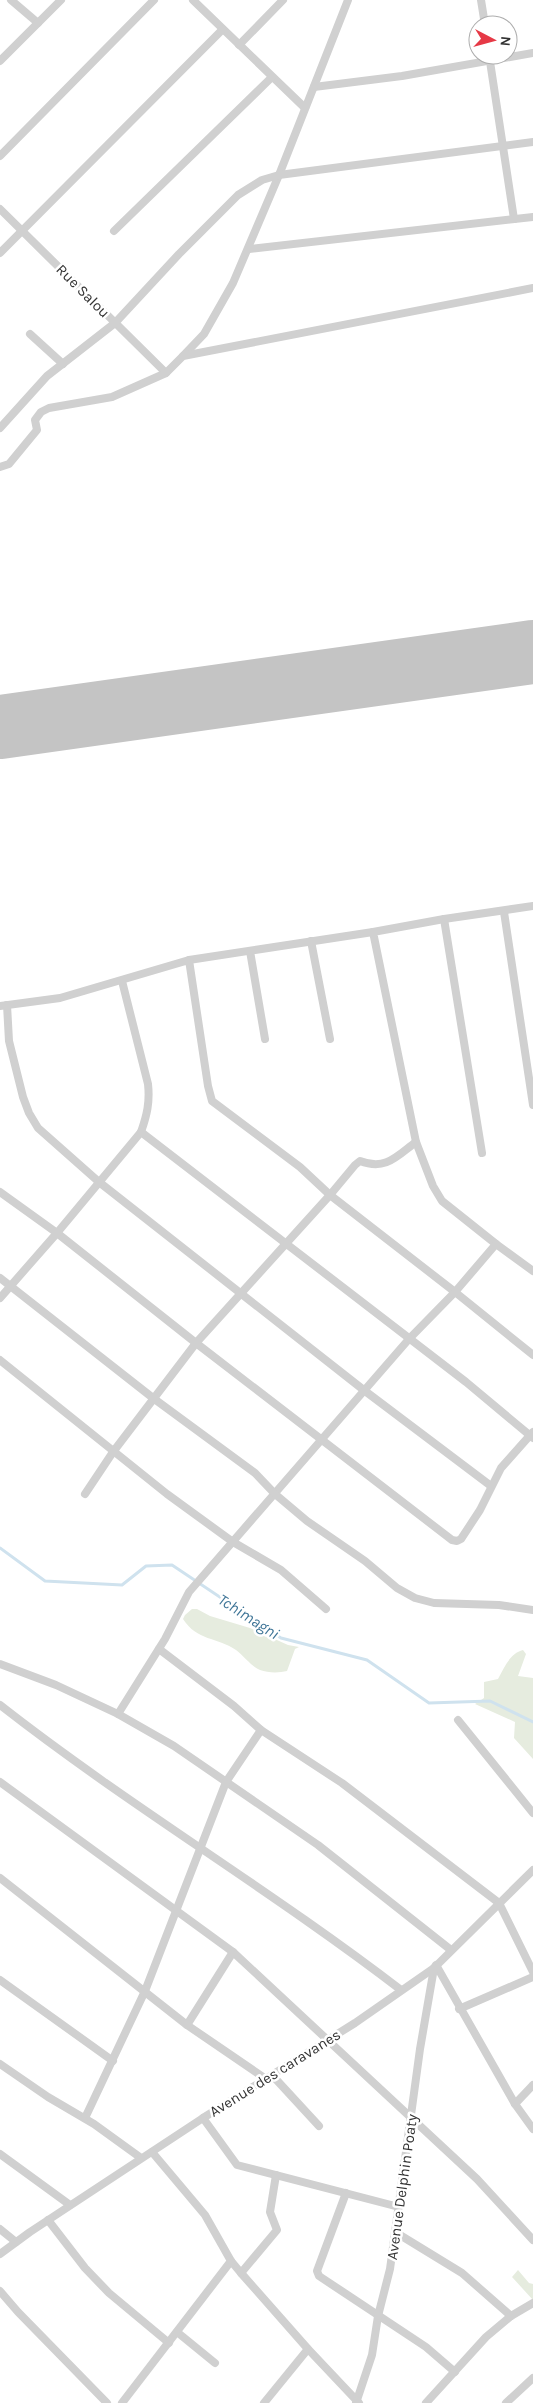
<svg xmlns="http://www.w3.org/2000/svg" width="533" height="2403" font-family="Karla,sans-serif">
	<rect width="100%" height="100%" fill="#fff"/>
	<!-- green -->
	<g fill="#e6ecdf">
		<path d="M192,1609H197L210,1616L250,1628L288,1645L299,1647L295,1649L287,1671C279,1673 268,1673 260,1670C252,1667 244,1656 236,1650C217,1637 197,1641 183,1619L185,1615Z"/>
		<path d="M523,1650L526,1654L518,1676L533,1678V1759L514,1738L515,1722L475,1704L484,1698V1682L498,1679C504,1668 510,1653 523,1650Z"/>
		<path d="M518,2270L529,2283L533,2284V2300L512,2277Z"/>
	</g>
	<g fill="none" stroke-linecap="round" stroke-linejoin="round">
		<!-- stream -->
		<path stroke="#cfe2ee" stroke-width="3" d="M0,1548L45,1581L122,1585L146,1566L172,1565L281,1638L367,1660L429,1703L490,1701L533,1722"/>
		<!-- runway -->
		<path stroke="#c4c4c4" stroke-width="64" d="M0,727L533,652"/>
		<!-- street -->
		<g stroke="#d0d0d0" stroke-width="8">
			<path d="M11,0L38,23"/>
			<path d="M193,0L305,108"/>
			<path d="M481,0L485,25"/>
			<path d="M239,45L283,0"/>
			<path d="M489,55L514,219"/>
			<path d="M0,61L61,0"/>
			<path d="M314,87L402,76L533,53"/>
			<path d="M0,156L154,0"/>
			<path d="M0,209L166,373"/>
			<path d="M114,231L272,77"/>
			<path d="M249,249L533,217"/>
			<path d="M0,253L222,30"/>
			<path d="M30,334L63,364"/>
			<path d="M183,356L204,334L233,283L279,175L348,0"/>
			<path d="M0,428L47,376L115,323L179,254L238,195L262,180L279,175L533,142"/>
			<path d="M0,467L9,464L37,430L35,420L41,412L49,408L112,397L166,373L183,356L533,288"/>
			<path d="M504,912L533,1105"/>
			<path d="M444,919L482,1153"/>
			<path d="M311,941L330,1039"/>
			<path d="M250,951L265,1039"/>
			<path d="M189,960L373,932"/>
			<path d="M7,1005L9,1041L23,1097L29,1113L38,1128L99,1182L365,1391L491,1486"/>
			<path d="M0,1006L60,998L189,960L208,1086L212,1101L300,1167L330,1195L455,1292L409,1339L189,1592L165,1639L118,1714"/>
			<path d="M141,1132L466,1382L533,1438"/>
			<path d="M0,1192L57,1233L196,1343L452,1540L457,1541L461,1539L480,1510L501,1468L533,1432"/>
			<path d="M496,1244L442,1201L433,1186L416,1142L373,932L444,919L533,906"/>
			<path d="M533,1271L496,1244L455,1292L533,1355"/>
			<path d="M0,1278L153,1398L255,1473L275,1494L307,1521L365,1561L397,1588L415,1598L434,1603L499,1605L533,1610"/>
			<path d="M0,1298L57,1233L141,1132C147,1115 150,1102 148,1084L122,981"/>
			<path d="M0,1360L167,1494L233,1542L281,1570L326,1609"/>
			<path d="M85,1494L113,1452L196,1343L330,1195L355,1165L360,1161C386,1171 397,1156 416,1142"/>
			<path d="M159,1649L234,1706L261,1730L342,1783L499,1903L533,1972"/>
			<path d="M0,1664L56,1685L118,1714L174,1746L318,1845L451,1950"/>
			<path d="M0,1705C129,1806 271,1890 401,1990"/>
			<path d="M458,1720L533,1813"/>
			<path d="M0,1782L233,1952L477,2179L533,2240"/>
			<path d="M0,1878L187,2025L266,2079"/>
			<path d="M436,1965L515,2104L533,2129"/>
			<path d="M0,1980L113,2061"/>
			<path d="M459,2009L533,1977"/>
			<path d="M187,2025L233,1952"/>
			<path d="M0,2064L48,2097L94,2124L141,2158"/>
			<path d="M272,2075L319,2126"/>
			<path d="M515,2104L533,2085"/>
			<path d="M85,2118L145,1991L226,1782L261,1730"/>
			<path d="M203,2118L237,2165L399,2207"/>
			<path d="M152,2152L205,2215L231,2261L241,2273L308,2349L359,2403"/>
			<path d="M0,2154L70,2205"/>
			<path d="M346,2193L317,2271L319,2276L426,2347L455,2372"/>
			<path d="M48,2220L85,2268L109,2293L169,2343"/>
			<path d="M0,2229L16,2242"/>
			<path d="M395,2232L462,2273L511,2316"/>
			<path d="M0,2254L30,2232L203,2118L355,2023L434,1968L533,1870"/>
			<path d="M241,2273L277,2230L270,2212L276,2175"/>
			<path d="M0,2291L18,2312L107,2403"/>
			<path d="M177,2332L215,2363"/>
			<path d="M122,2403L231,2261"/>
			<path d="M264,2403L308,2349"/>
			<path d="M356,2403L372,2355L378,2316L390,2269L420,2049L434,1968"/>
			<path d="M426,2403L486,2337L511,2316L533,2303"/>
			<path d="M506,2403L533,2378"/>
		</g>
	</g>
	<g text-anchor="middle" stroke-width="5" stroke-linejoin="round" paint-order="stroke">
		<!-- street labels -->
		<g font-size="15" fill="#333" stroke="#fff">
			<text transform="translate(83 291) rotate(45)" y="5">Rue Salou</text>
			<text transform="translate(275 2073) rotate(-32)" y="5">Avenue des caravanes</text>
			<text transform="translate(402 2187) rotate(-82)" y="5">Avenue Delphin Poaty</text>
		</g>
		<!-- water labels -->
		<g font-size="16" font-style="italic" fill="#3f7597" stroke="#fff">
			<text transform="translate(249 1616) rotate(33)" y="6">Tchimagni</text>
		</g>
	</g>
	<!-- north arrow -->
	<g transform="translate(493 40) rotate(96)"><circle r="24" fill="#ffffff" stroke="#adadad"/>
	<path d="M0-4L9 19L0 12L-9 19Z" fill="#e63946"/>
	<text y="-8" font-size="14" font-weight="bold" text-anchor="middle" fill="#333333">N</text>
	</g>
</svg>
